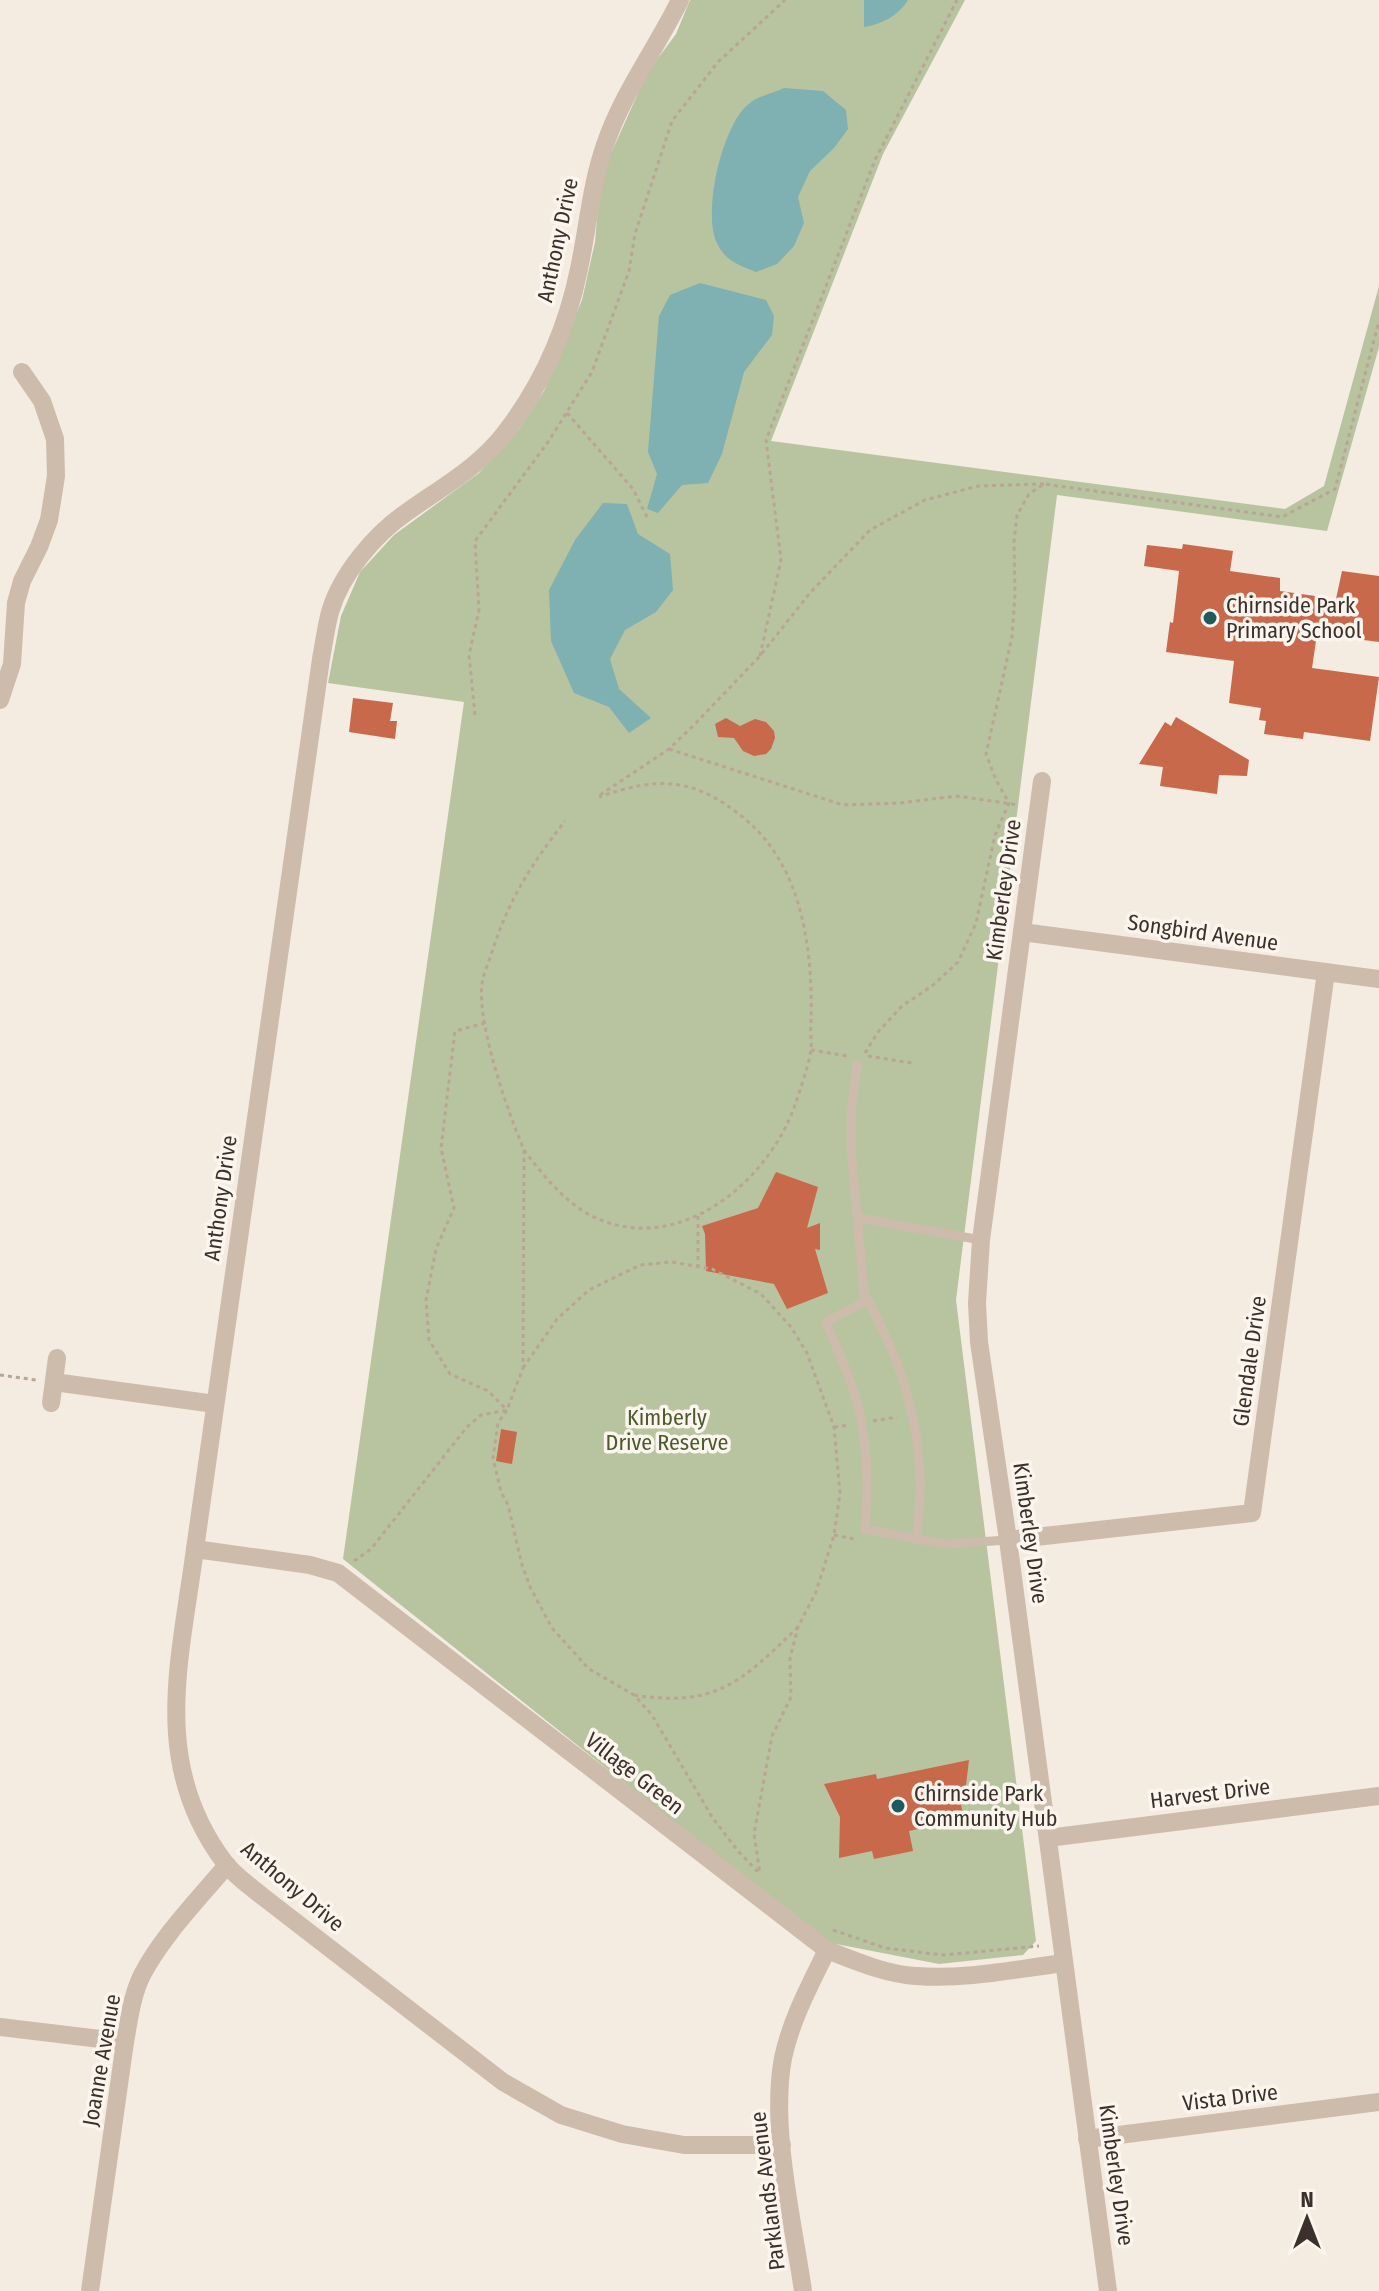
<svg xmlns="http://www.w3.org/2000/svg" width="1379" height="2291" font-family="'Fira Sans Condensed',sans-serif">
	<rect width="100%" height="100%" fill="#f4ebe1"/>
	<!-- green -->
	<path fill="#b8c4a0" d="M690,0H965L883,154L771,441L1285,509L1324,486L1379,286V347L1327,531L1057,495L956,1300L1036,1941L1023,1955L939,1964L831,1943L757,1888L343,1559L464,702L328,683L341,616L360,572L394,535L479,473L519,429L544,391L582,300L595,242L599,197L609,158L647,73L676,34Z"/>
	<!-- water -->
	<g fill="#7fb0b2">
		<path d="M864,0H908C898,16 882,24 864,27Z"/>
		<path d="M784,88L823,91L846,110L848,129L834,148L810,171L798,197L804,223L794,246L777,264L756,272C739,265 725,261 717,243C702,214 722,123 750,103C759,96 773,93 784,88Z"/>
		<path d="M700,283L766,300L774,316L772,335L744,372L722,454L708,483L682,485L658,513L647,509L657,474L648,452L659,316L670,295Z"/>
		<path d="M603,503L627,504L638,534L670,554L673,590L656,612L625,630L610,659L619,689L651,718L629,733L609,707L574,693L551,641L549,590L575,540Z"/>
	</g>
	<!-- building -->
	<g fill="#c8694b">
		<path d="M1183,544L1233,551L1230,571L1280,578V591L1336,599L1342,571L1379,576V642L1317,634L1312,668L1379,677L1370,741L1304,732L1303,739L1264,734L1266,721L1259,720L1261,708L1229,703L1234,661L1166,652L1170,622L1173,623L1179,571L1144,566L1147,545L1182,549Z"/>
		<path d="M353,698L393,703L390,721H397L395,739L349,732Z"/>
		<path d="M1176,717L1249,760L1247,776L1219,775L1217,794L1160,786L1163,767L1139,764L1165,722L1171,726Z"/>
		<path d="M726,718L740,726L755,719L766,722L774,731L775,738L771,749L766,754L754,756L743,751L734,738L718,737L715,724Z"/>
		<path d="M776,1172L818,1187L807,1228L820,1223V1250L815,1249L828,1293L787,1309L774,1284L706,1271L705,1234L702,1226L758,1208Z"/>
		<path d="M501,1429L517,1432L512,1464L496,1461Z"/>
		<path d="M969,1760L965,1794L959,1796L964,1818L909,1831L913,1851L874,1859L872,1851L839,1858L840,1817L824,1784L876,1774L877,1779Z"/>
	</g>
	<g fill="none" stroke-linecap="round" stroke-linejoin="round">
		<!-- path -->
		<g stroke="#b9a596" stroke-width="3" stroke-dasharray="4 4" stroke-linecap="butt">
			<path d="M567,413L633,489L648,519"/>
			<path d="M760,656L781,560L766,440L875,160L957,0"/>
			<path d="M475,715L469,655L479,610L475,541L548,442L592,372L629,271L635,234L672,121L718,62L785,0"/>
			<path d="M669,749L843,805L900,803L957,796L1019,805"/>
			<path d="M600,795L669,749L695,724L760,656L809,594L870,530L925,500L978,486L1044,484"/>
			<path d="M485,1023L455,1031L441,1148L454,1208L436,1249L426,1300L429,1340L450,1374L488,1391L507,1410L498,1423L493,1458L501,1492L508,1505L522,1565L531,1589L552,1628L589,1669L634,1695L652,1715L712,1817L738,1851L758,1872"/>
			<path d="M811,1050L847,1056"/>
			<path d="M865,1053L878,1032L902,1006L932,986L958,962L976,923L995,835L1009,803L996,780L986,754L1012,637L1015,594L1014,542L1017,515L1029,494L1044,484L1282,517L1335,489L1379,321"/>
			<path d="M868,1056L912,1063"/>
			<path d="M524,1150C542,1174 562,1199 588,1214C673,1260 765,1186 794,1108C800,1090 808,1068 811,1050C812,1042 810,1033 811,1025C813,953 804,868 745,819C694,777 659,776 599,797"/>
			<path d="M698,1216V1266"/>
			<path d="M523,1368L557,1319L589,1290L640,1265L672,1262L712,1269L761,1294L791,1327L807,1353L834,1427L840,1493L834,1535L816,1592L798,1627L790,1658L791,1697L772,1736L754,1834L760,1874"/>
			<path d="M0,1375L36,1380"/>
			<path d="M873,1421L897,1417"/>
			<path d="M834,1427L850,1425"/>
			<path d="M834,1535L854,1539"/>
			<path d="M354,1561L371,1549L467,1427L481,1415L507,1410L523,1368L524,1150C508,1112 477,1025 482,984C483,975 488,964 491,955C508,901 530,866 565,821"/>
			<path d="M634,1695C717,1708 742,1681 798,1627"/>
			<path d="M833,1930L885,1948L943,1955L1039,1946"/>
		</g>
		<!-- lane -->
		<g stroke="#cdbbac" stroke-width="9">
			<path d="M857,1065L851,1111V1149L864,1293C896,1351 918,1409 920,1476C921,1497 918,1518 917,1539L865,1529C869,1485 868,1441 856,1398C848,1372 836,1347 826,1322L868,1300"/>
			<path d="M859,1218L981,1240"/>
			<path d="M917,1539L947,1544L1008,1540"/>
		</g>
		<!-- street -->
		<g stroke="#cdbbac" stroke-width="18">
			<path d="M680,0C656,49 623,92 605,145C591,185 588,227 579,269C567,328 542,385 505,433C478,468 442,487 407,512C375,534 341,574 330,612C326,627 324,643 321,659L195,1549C180,1662 150,1764 225,1863C235,1876 250,1886 262,1896L503,2082L561,2115L622,2134L684,2145H782"/>
			<path d="M0,700L12,664L16,603L22,581L39,547L49,520L56,476L55,439L42,401L22,372"/>
			<path d="M1042,781L981,1240L977,1303L979,1342L1008,1540L1108,2291"/>
			<path d="M1022,932L1379,979"/>
			<path d="M54,1382L215,1404"/>
			<path d="M51,1403L57,1358"/>
			<path d="M1008,1540L1252,1513L1326,972"/>
			<path d="M195,1549L310,1565L338,1573L827,1950C855,1961 885,1974 916,1976C965,1980 1016,1969 1064,1963"/>
			<path d="M1048,1838L1379,1796"/>
			<path d="M0,2027L125,2042"/>
			<path d="M1087,2139L1379,2102"/>
			<path d="M90,2291L125,2042C129,2020 132,1995 142,1975C163,1935 198,1900 227,1865"/>
			<path d="M803,2291C793,2221 770,2127 783,2058C791,2020 810,1985 827,1950"/>
		</g>
	</g>
	<!-- markers -->
	<g fill="#1f5a5e" stroke="#fbf5ee" stroke-width="3">
		<circle cx="1210" cy="618" r="8"/>
		<circle cx="898" cy="1806" r="8"/>
	</g>
	<g text-anchor="middle" stroke-width="7" stroke-linejoin="round" paint-order="stroke">
		<!-- street labels -->
		<g font-size="22" fill="#3b302b" stroke="#fbf5ee">
			<text transform="translate(557 240) rotate(-78)" y="8">Anthony Drive</text>
			<text transform="translate(1003 890) rotate(-82)" y="8">Kimberley Drive</text>
			<text transform="translate(1203 932) rotate(8)" y="8">Songbird Avenue</text>
			<text transform="translate(220 1198) rotate(-82)" y="8">Anthony Drive</text>
			<text transform="translate(1249 1361) rotate(-82)" y="8">Glendale Drive</text>
			<text transform="translate(1031 1533) rotate(82)" y="8">Kimberley Drive</text>
			<text transform="translate(635 1773) rotate(38)" y="8">Village Green</text>
			<text transform="translate(1210 1793) rotate(-7)" y="8">Harvest Drive</text>
			<text transform="translate(293 1886) rotate(40)" y="8">Anthony Drive</text>
			<text transform="translate(101 2060) rotate(-80)" y="8">Joanne Avenue</text>
			<text transform="translate(1230 2097) rotate(-7)" y="8">Vista Drive</text>
			<text transform="translate(1117 2175) rotate(82)" y="8">Kimberley Drive</text>
			<text transform="translate(767 2191) rotate(-97)" y="8">Parklands Avenue</text>
		</g>
		<!-- poi labels -->
		<g font-size="22" fill="#3b302b" stroke="#fbf5ee" text-anchor="start">
			<text x="1226" y="613">Chirnside Park<tspan x="1226" dy="25">Primary School</tspan></text>
			<text x="914" y="1801">Chirnside Park<tspan x="914" dy="25">Community Hub</tspan></text>
		</g>
		<!-- park labels -->
		<g font-size="22" fill="#4a5a2e" stroke="#fbf5ee">
			<text x="667" y="1425">Kimberly<tspan x="667" dy="25">Drive Reserve</tspan></text>
		</g>
	</g>
	<!-- north arrow -->
	<g transform="translate(1307 2219)" stroke="#fbf5ee" stroke-width="6" paint-order="stroke">
	<path d="M0-6L14 30L0 20L-14 30Z" fill="#3b302b"/>
	<text y="-12" font-size="22" font-weight="bold" text-anchor="middle" fill="#3b302b">N</text>
	</g>
</svg>
